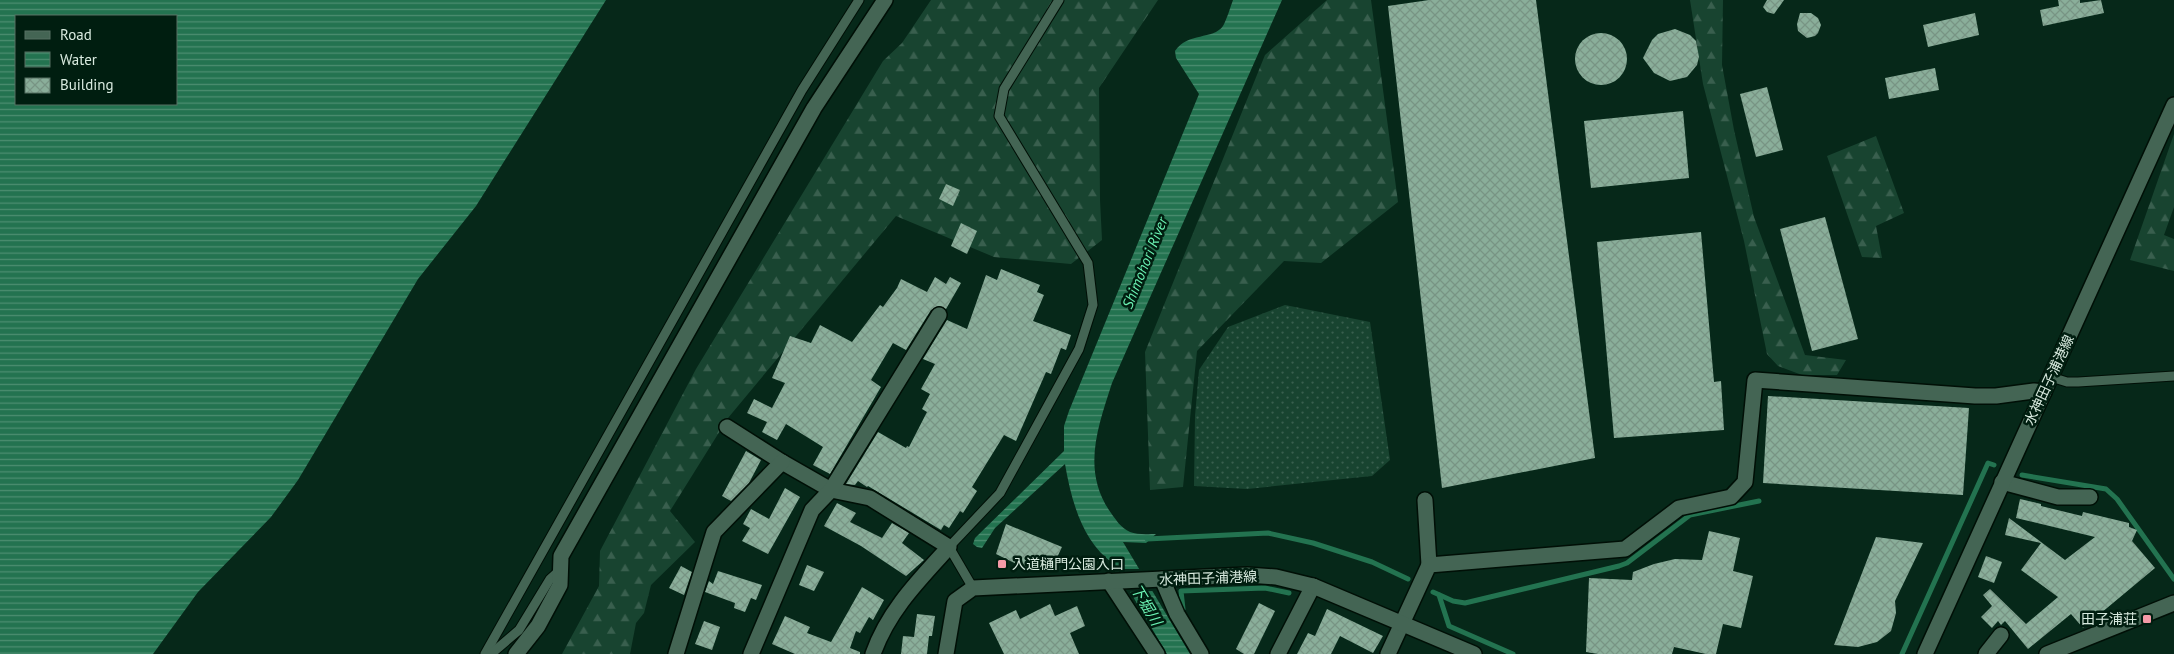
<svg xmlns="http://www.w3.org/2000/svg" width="2174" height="654" font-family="'PT Sans','Noto Sans JP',sans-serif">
	<defs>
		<pattern id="grass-dots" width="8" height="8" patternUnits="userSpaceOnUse" patternTransform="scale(1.25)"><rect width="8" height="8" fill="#184430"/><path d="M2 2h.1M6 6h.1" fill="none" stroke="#395f4e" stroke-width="1.8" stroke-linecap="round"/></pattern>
		<pattern id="forest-firs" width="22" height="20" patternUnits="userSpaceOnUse" patternTransform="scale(1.25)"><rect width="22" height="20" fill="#184430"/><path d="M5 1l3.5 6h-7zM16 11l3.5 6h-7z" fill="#395f4e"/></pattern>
		<pattern id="water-rules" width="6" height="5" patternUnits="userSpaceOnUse" patternTransform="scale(1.25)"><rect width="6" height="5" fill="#237350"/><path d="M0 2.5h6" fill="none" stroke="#4d8e71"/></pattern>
		<pattern id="building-cross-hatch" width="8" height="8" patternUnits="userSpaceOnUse" patternTransform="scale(1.25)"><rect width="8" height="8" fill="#8aae9a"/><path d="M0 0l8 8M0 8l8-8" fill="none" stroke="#789484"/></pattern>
	</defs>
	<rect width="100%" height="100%" fill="#062819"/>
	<!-- grass -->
	<path fill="url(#grass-dots)" d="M1285,305L1370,322L1390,460L1372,476L1247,489L1194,486L1195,416L1199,370L1228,327Z"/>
	<!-- forest -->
	<g fill="url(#forest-firs)">
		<path d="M931,0H1158L1099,88L1100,200L1102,240L1071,264L994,257L896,216L728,418L670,511L695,542L651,585L644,613L636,623L630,654H562L599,586L600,551L696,369L883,61L902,43Z"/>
		<path d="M1327,0H1371L1398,202L1321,263L1284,261L1197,351L1183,487L1150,490L1145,352L1265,55Z"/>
		<path d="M1690,0H1723L1722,65L1734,130L1754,217L1805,355L1846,360L1837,375H1802L1778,366L1767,354L1744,241L1703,84Z"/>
		<path d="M2174,134V207L2164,235L2174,239V271L2130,260Z"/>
		<path d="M1876,136L1904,213L1876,226L1882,258L1862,257L1827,156Z"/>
	</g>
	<!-- water -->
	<g fill="url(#water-rules)" fill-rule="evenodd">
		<path d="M0,0H606L476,206L418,279L298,480L271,517L198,592L153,654H0ZM176,16V104H16V16Z"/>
		<path d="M1233,0H1282L1112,383C1098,427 1081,471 1111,513C1116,520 1121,528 1130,532C1137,535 1149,534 1156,534L1146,543L1123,542L1190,654H1167L1113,563C1082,542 1071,499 1065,464L995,528L982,548L977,547L973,544L975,538L1064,451V426L1069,411L1199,94L1176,58L1175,51C1188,32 1213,40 1223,26C1227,19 1230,8 1233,0Z"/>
	</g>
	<!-- pier -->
	<path fill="#062819" d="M1113,569H1142L1155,591L1127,592Z"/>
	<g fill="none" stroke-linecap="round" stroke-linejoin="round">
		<!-- stream -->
		<g stroke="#237350" stroke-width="5">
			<path d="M2022,475L2106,489L2117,499L2174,579"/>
			<path d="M1147,539L1268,533L1313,543L1372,562L1408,579"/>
			<path d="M1433,592L1453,601L1465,603L1619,566L1627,563L1690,515L1759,501"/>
			<path d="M1439,595L1449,626L1513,654"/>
			<path d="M1183,609L1181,591L1265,588L1289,593"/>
			<path d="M1902,654L1988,463L1994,465"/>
		</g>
	</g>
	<!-- building -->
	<g fill="url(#building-cross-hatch)">
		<path d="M1429,0H1536L1595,458L1442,488L1388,6Z"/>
		<path d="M1767,0H1784L1774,14L1767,12L1763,7Z"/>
		<path d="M2058,0H2080V3L2101,0L2104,13L2043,26L2040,10L2059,6Z"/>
		<path d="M1800,13H1811L1818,18L1821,25L1818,33L1815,36L1807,38L1798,31L1797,24Z"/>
		<path d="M1975,13L1979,35L1928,47L1923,25Z"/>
		<path d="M1675,29L1690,35L1696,41L1699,57L1697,65L1687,77L1670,81L1654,73L1643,58L1652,40L1658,34Z"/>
		<circle cx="1601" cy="59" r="26"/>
		<path d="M1935,68L1939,90L1889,99L1885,78Z"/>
		<path d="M1767,87L1783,150L1756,157L1740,94Z"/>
		<path d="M1683,111L1689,178L1591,188L1584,121Z"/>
		<path d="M946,184L960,190L953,206L939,199Z"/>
		<path d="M1825,217L1858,339L1812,351L1780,229Z"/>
		<path d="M961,223L977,231L967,254L951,246Z"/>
		<path d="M1701,232L1714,382L1721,381L1724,430L1614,438L1597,242Z"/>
		<path d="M1001,269L1040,285L1037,292L1044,295L1033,321L1071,335L1066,350L1061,348L1051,374L1046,372L1016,441L1004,435L972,487L977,491L963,513L960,511L949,528L944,525L941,530L868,486L867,487L858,481L855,485L846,484L878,432L906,448L907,446L909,447L927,412L922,409L930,394L921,389L935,364L923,359L947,320L967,329L986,275L997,280Z"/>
		<path d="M935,277L946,284L950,277L961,283L946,309L939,306L931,310L906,350L893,343L871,380L881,387L830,474L813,465L823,447L786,424L777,440L762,432L767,422L747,413L754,399L772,408L785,383L772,378L790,336L811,343L820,325L852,342L880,305L883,307L897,288L901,279L927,292Z"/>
		<path d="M1768,396L1969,408L1963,495L1763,483Z"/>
		<path d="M746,451L761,460L749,483L731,501L722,496Z"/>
		<path d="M785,488L800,497L768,554L742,541L750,528L743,524L751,509L769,519Z"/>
		<path d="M2020,499L2041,504V506L2082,516L2083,512L2129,523V527L2137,530L2132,541L2155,568L2083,628L2071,614L2028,649L2005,621L2001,625L1998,621L1992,628L1981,617L1992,606L1983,595L1990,589L2026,624L2058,597L2021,570L2041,543L2005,535L2009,518L2065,560L2095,537L2016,518Z"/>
		<path d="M837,503L856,513L850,522L882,538L892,523L909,533L902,543L924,560L906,576L861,546L824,526Z"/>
		<path d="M1006,524L1062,547L1052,568L1029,570L996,554Z"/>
		<path d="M1709,531L1740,538L1733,571L1753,576L1741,628L1723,624L1716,654H1706L1674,647L1672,654H1598L1586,652L1589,578L1632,580L1633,572L1654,564L1675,559L1702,560Z"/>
		<path d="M1876,537L1923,543L1895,601L1896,613L1891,631L1877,642L1858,647L1834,645Z"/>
		<path d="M1986,556L2002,562L1994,583L1978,577Z"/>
		<path d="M807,565L824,572L814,591L799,585Z"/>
		<path d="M681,566L692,572L684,595L669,588Z"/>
		<path d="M718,571L762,585L756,600L751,598L745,612L734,608L735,603L705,592L709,581L713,584Z"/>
		<path d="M862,587L884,600L873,620L869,617L860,633L856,631L850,648L860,652V654H795L772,644L785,616L810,627L807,633L831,642Z"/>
		<path d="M1259,603L1275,611L1254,654H1244L1236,649Z"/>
		<path d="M1050,604L1055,616L1077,606L1085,626L1070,633L1079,654H1004L989,623L1016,610L1020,619Z"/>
		<path d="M1327,609L1383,636L1373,653L1340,636L1331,654H1297L1308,633L1315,636Z"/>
		<path d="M917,614L935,616L932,636H929L927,654H901L903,636L914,637Z"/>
		<path d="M704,621L720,627L712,650L695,644Z"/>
	</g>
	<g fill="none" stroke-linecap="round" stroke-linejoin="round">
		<defs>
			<g id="service">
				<path d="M2051,377L2067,382H2078L2174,376"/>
				<path d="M973,588L949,547L1000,493L1079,349L1093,305L1088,263L999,116L1004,89L1059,0"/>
				<path d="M485,654L802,90L859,0"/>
				<path d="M491,654L519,630L550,579L560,570"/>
			</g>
			<g id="minor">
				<path d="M727,427L782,462L831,490L870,498L949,547C919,580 888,611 873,654"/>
				<path d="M2002,482L2058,497H2090"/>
				<path d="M1425,500L1429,565"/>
				<path d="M1162,579L1177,614L1201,654"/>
				<path d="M1109,581L1157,654"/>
				<path d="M516,654L538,626L560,585L561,556L814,108L885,0"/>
				<path d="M676,654L714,532L782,462"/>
				<path d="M751,654L812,510L831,490L939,315"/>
				<path d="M1278,654L1313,586"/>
				<path d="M1388,654L1429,565L1625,549L1679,508L1731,497L1745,482L1755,380L1975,396H1996L2034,391L2044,392"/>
				<path d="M1986,654L2001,635"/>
				<path d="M2047,654L2174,603"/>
			</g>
			<g id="secondary">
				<path d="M946,654L955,601L973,588L1247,575L1276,577L1313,586L1474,654"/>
				<path d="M1925,654L2174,105"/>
			</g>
		</defs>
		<!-- service casing -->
		<use href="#service" stroke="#000f06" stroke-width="11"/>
		<!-- minor casing -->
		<use href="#minor" stroke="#000f06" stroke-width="18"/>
		<!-- secondary casing -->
		<use href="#secondary" stroke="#000f06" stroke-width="18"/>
		<!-- service -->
		<use href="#service" stroke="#446554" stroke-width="9"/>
		<!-- minor -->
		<use href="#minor" stroke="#446554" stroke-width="15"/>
		<!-- secondary -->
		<use href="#secondary" stroke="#446554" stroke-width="15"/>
	</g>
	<!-- markers -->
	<g fill="#f49aa7" stroke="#001e10" stroke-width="2">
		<rect x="997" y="559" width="10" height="10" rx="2.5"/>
		<rect x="2142" y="614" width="10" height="10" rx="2.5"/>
	</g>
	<g text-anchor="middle" stroke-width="5" stroke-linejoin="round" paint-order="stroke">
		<!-- street labels -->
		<g font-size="14" fill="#d8eadf" stroke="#001e10">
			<text transform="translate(2049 380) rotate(-65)" y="5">水神田子浦港線</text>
			<text transform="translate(1208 578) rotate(-2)" y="5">水神田子浦港線</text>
		</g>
		<!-- poi labels -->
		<g font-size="14" fill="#d8eadf" stroke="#001e10" text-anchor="start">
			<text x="1012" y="569">入道樋門公園入口</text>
			<text x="2137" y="624" text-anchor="end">田子浦荘</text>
		</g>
		<!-- water labels -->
		<g font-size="15" font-style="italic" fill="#6bf3b4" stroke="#001e10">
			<text transform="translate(1145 263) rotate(-68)" y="5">Shimohori River</text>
			<text transform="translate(1146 605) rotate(59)" y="5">下堀川</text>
		</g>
	</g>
	<!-- legend -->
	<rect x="15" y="15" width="162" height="90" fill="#001e10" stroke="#567063"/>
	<rect x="25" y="31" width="25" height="8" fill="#446554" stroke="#567063"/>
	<text x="60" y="40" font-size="15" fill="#d8eadf">Road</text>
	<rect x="25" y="52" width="25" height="15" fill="url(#water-rules)" stroke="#567063"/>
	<text x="60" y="65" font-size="15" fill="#d8eadf">Water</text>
	<rect x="25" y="78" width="25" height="15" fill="url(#building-cross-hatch)" stroke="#567063"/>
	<text x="60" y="90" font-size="15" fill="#d8eadf">Building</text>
</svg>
